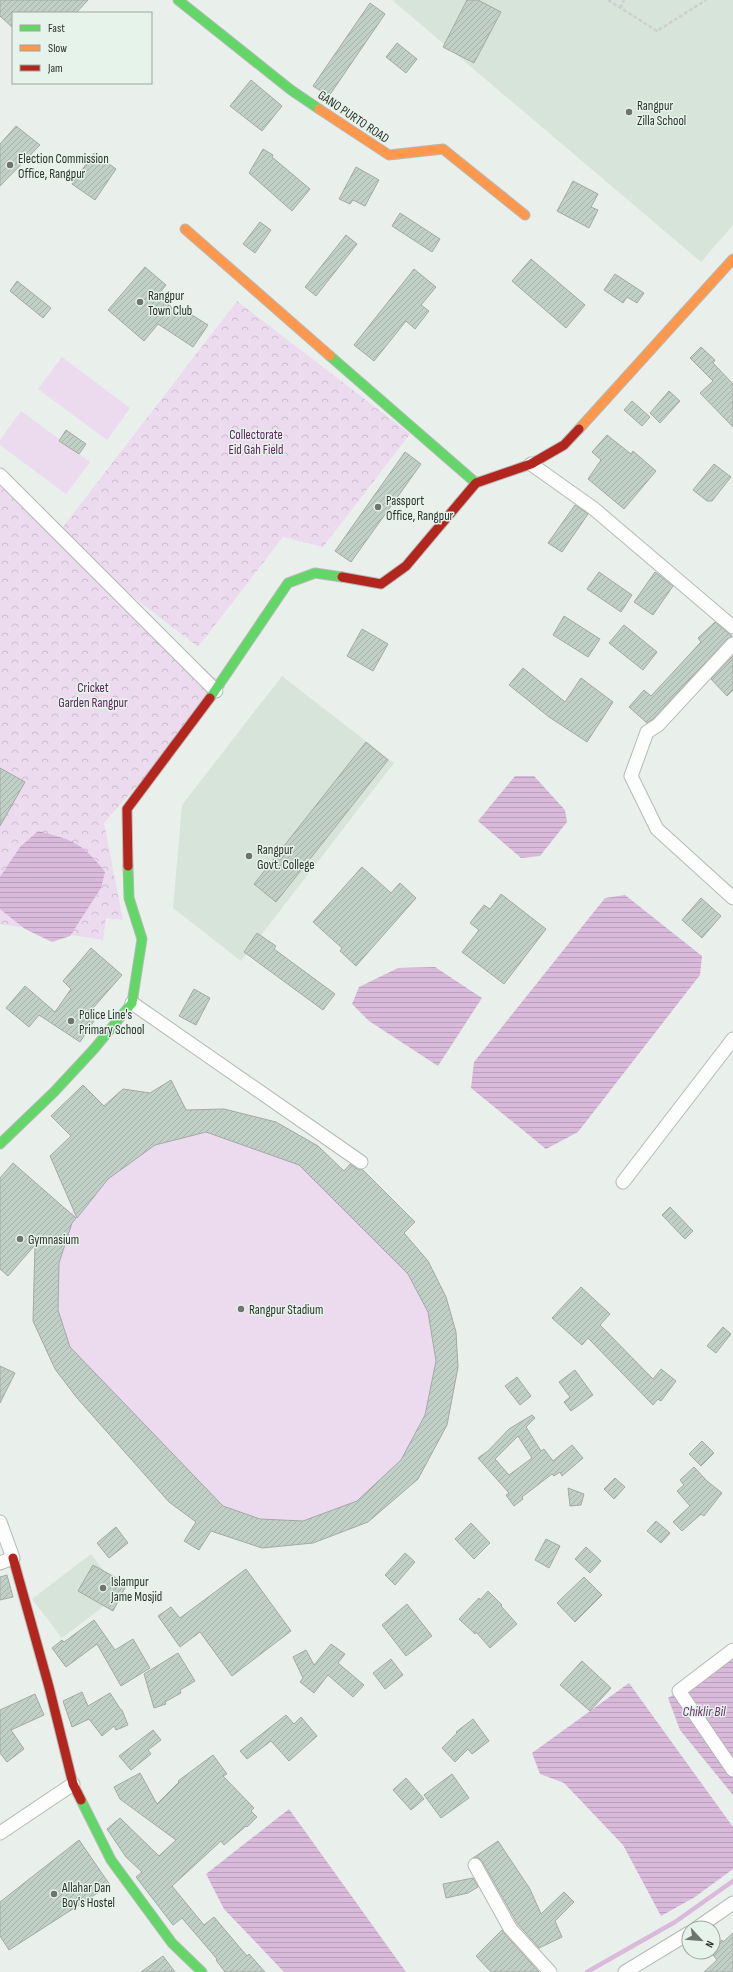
<svg xmlns="http://www.w3.org/2000/svg" width="733" height="1972" font-family="'Sofia Sans Condensed',sans-serif">
	<defs>
		<pattern id="forest-crowns" width="20" height="18" patternUnits="userSpaceOnUse"><rect width="20" height="18" fill="#ecdaee"/><path d="M2 6a3 3 0 1 1 6 0M12 15a3 3 0 1 1 6 0" fill="none" stroke="#cbbccc"/></pattern>
		<pattern id="water-rules" width="6" height="5" patternUnits="userSpaceOnUse"><rect width="6" height="5" fill="#d9bada"/><path d="M0 2.5h6" fill="none" stroke="#bba0bb"/></pattern>
		<pattern id="building-hatch" width="6" height="6" patternUnits="userSpaceOnUse"><rect width="6" height="6" fill="#c1d0c6"/><path d="M-1 1l2-2M0 6l6-6M5 7l2-2" fill="none" stroke="#a6b3aa"/></pattern>
	</defs>
	<rect width="100%" height="100%" fill="#e9f0eb"/>
	<!-- built -->
	<g fill="#d6e4da">
		<path d="M392,0H733V225L701,262Z"/>
		<path d="M282,676L394,763L241,961L173,908L182,805Z"/>
		<path d="M91,1554L121,1593L62,1638L32,1599Z"/>
	</g>
	<!-- grass -->
	<g fill="#ecdaee">
		<path d="M62,357L130,408L107,440L38,389Z"/>
		<path d="M21,411L90,462L66,494L0,445V440Z"/>
		<path d="M171,1080L187,1110L224,1109L276,1122L318,1146L344,1171L354,1161L415,1222L404,1233L428,1261L446,1297L456,1332L458,1367L447,1425L418,1479L368,1522L313,1543L169,1502L77,1398L55,1369L33,1321L34,1264L73,1210L50,1156L123,1089L150,1093Z"/>
	</g>
	<!-- forest -->
	<path fill="url(#forest-crowns)" d="M237,301L410,434L323,547L283,537L198,647L75,552L225,687L104,823L123,920L106,918L103,940L0,924V486L56,536Z"/>
	<!-- water -->
	<g fill="url(#water-rules)">
		<path d="M515,776H534L565,810L567,822L540,856L521,858L478,821Z"/>
		<path d="M38,831C74,840 82,843 105,872L101,888L70,936L52,942L25,929L0,909V877L20,847Z"/>
		<path d="M625,895L702,956L700,975L578,1132L546,1149L471,1088L474,1062L605,898Z"/>
		<path d="M435,967L482,998L438,1066L369,1021L352,1004L359,987L398,968Z"/>
		<path d="M733,1659V1795L680,1730L668,1698Z"/>
		<path d="M629,1683L733,1827V1869L695,1897L661,1916L623,1845L564,1783L540,1774L532,1753Z"/>
		<path d="M289,1809L406,1972H284L224,1909L206,1874Z"/>
	</g>
	<g fill="none" stroke-linecap="round" stroke-linejoin="round">
		<!-- stream -->
		<path stroke="#d9bada" stroke-width="4.5" d="M587,1972L675,1922L733,1881"/>
	</g>
	<!-- building -->
	<g fill="url(#building-hatch)" stroke="#a4a9a6" fill-rule="evenodd">
		<path d="M0,0H88L76,13H13V28L0,16Z"/>
		<path d="M467,0H478L501,12L474,63L443,47Z"/>
		<path d="M370,3L385,14L329,96L313,86Z"/>
		<path d="M397,43L417,59L406,73L386,57Z"/>
		<path d="M251,80L282,106L262,131L230,106Z"/>
		<path d="M16,126L40,145L0,186V144Z"/>
		<path d="M263,149L273,155L272,157L310,189L292,211L249,173Z"/>
		<path d="M94,153L116,169L95,200L72,184Z"/>
		<path d="M356,167L379,180L365,206L353,200L350,204L339,199Z"/>
		<path d="M573,181L598,194L591,207L598,210L589,228L557,211Z"/>
		<path d="M400,213L440,239L432,252L392,226Z"/>
		<path d="M260,222L271,230L255,253L243,244Z"/>
		<path d="M346,235L357,244L316,296L305,287Z"/>
		<path d="M531,259L585,305L566,328L512,281Z"/>
		<path d="M145,267L166,285L158,295L178,313L181,308L208,325L193,347L158,324L144,341L108,310Z"/>
		<path d="M414,269L436,287L421,305L429,311L415,329L406,321L374,361L354,345Z"/>
		<path d="M615,274L644,293L637,303L627,297L623,303L604,290Z"/>
		<path d="M17,281L51,308L43,318L10,291Z"/>
		<path d="M701,347L715,360L713,363L733,384V427L700,393L713,381L690,358Z"/>
		<path d="M669,391L680,401L660,423L650,413Z"/>
		<path d="M632,401L650,417L642,426L624,410Z"/>
		<path d="M66,430L86,444L79,454L59,441Z"/>
		<path d="M607,435L631,454L633,451L656,471L624,509L588,479L601,460L592,452Z"/>
		<path d="M405,452L421,464L351,562L335,551Z"/>
		<path d="M714,464L731,477L712,501H707L693,490Z"/>
		<path d="M575,505L588,514L562,552L548,543Z"/>
		<path d="M599,572L632,595L621,612L587,589Z"/>
		<path d="M655,572L673,586L653,615L634,602Z"/>
		<path d="M564,616L600,639L588,657L553,635Z"/>
		<path d="M715,622L732,636L727,639L653,719L647,723L629,707L644,690L651,696L701,642L698,638Z"/>
		<path d="M624,625L657,652L643,670L609,643Z"/>
		<path d="M362,629L388,644L373,671L347,656Z"/>
		<path d="M733,656V690L727,696L711,679Z"/>
		<path d="M523,668L565,702L581,678L613,702L587,742L549,717L509,685Z"/>
		<path d="M366,742L388,760L276,902L254,884Z"/>
		<path d="M0,768L25,782L0,826Z"/>
		<path d="M362,867L391,893L400,883L416,898L356,966L340,951L342,948L313,922Z"/>
		<path d="M501,894L546,929L504,984L462,952L479,930L470,923L484,905L490,909Z"/>
		<path d="M701,898L721,916L702,938L682,920Z"/>
		<path d="M257,933L276,946L274,949L335,994L323,1010L244,952Z"/>
		<path d="M91,948L122,975L86,1016L94,1021L80,1042L39,1015L29,1027L6,1008L25,986L55,1012L71,989L63,981Z"/>
		<path d="M194,989L210,998L196,1025L179,1016Z"/>
		<path d="M171,1080L186,1110L224,1109L276,1122L318,1146L344,1171L350,1164L357,1169L363,1170L415,1222L404,1233L428,1261L446,1297L456,1332L458,1367L447,1425L418,1479L368,1522L313,1543L262,1548L211,1531L199,1550L184,1541L196,1522L169,1502L77,1398L55,1369L33,1321L35,1245L8,1276L0,1269V1178L13,1163L76,1218L72,1223L59,1263L58,1310L70,1347L223,1506L260,1519L303,1521L357,1501L401,1460L425,1415L436,1361L428,1312L408,1274L299,1165L206,1132L155,1145L108,1179L77,1218L50,1156L71,1136L51,1116L83,1085L104,1106L123,1089L150,1093Z"/>
		<path d="M670,1207L693,1231L685,1239L662,1215Z"/>
		<path d="M581,1287L610,1314L600,1325L653,1379L661,1369L676,1381L661,1401L658,1399L653,1405L588,1338L582,1345L552,1318Z"/>
		<path d="M723,1327L731,1334L716,1353L707,1346Z"/>
		<path d="M0,1366L15,1373L0,1403Z"/>
		<path d="M575,1370L593,1395L571,1411L564,1402L570,1397L559,1382Z"/>
		<path d="M517,1377L531,1396L520,1405L505,1386Z"/>
		<path d="M532,1415L535,1418L526,1427L541,1451L544,1449L553,1461L572,1445L583,1458L562,1476L560,1472L554,1476L552,1474L522,1497L523,1499L514,1506L506,1495L509,1493L478,1458L488,1451L509,1429ZM518,1436L532,1458L509,1475L495,1459Z"/>
		<path d="M702,1441L714,1453L701,1466L689,1454Z"/>
		<path d="M694,1467L707,1481L722,1493L704,1516L701,1514L682,1531L673,1522L690,1506L677,1491L684,1485L680,1480Z"/>
		<path d="M615,1478L625,1487L614,1499L604,1489Z"/>
		<path d="M568,1488L584,1494L581,1505L570,1506Z"/>
		<path d="M656,1521L670,1533L661,1543L647,1531Z"/>
		<path d="M471,1523L490,1543L474,1559L455,1539Z"/>
		<path d="M116,1527L128,1543L109,1558L97,1543Z"/>
		<path d="M546,1539L560,1546L549,1568L535,1560Z"/>
		<path d="M586,1547L601,1561L590,1573L575,1559Z"/>
		<path d="M405,1553L415,1562L395,1585L385,1575Z"/>
		<path d="M93,1565L127,1584L113,1611L78,1591Z"/>
		<path d="M246,1569L291,1631L232,1676L200,1632L180,1647L158,1616L171,1607L180,1618Z"/>
		<path d="M7,1575L13,1597L0,1600V1577Z"/>
		<path d="M584,1577L602,1595L575,1622L557,1603Z"/>
		<path d="M488,1591L502,1605L501,1606L517,1624L490,1648L476,1632L475,1634L459,1619L479,1598L480,1600Z"/>
		<path d="M407,1604L432,1636L406,1656L382,1625Z"/>
		<path d="M94,1620L115,1650L133,1639L150,1668L121,1686L97,1644L66,1667L52,1648L62,1640L64,1642Z"/>
		<path d="M331,1644L345,1654L338,1663L364,1685L353,1697L328,1675L314,1693L300,1682L303,1678L293,1657L306,1650L314,1665Z"/>
		<path d="M178,1653L195,1681L180,1690L181,1693L165,1702L166,1704L154,1708L144,1674Z"/>
		<path d="M391,1659L403,1675L385,1689L373,1673Z"/>
		<path d="M582,1661L611,1688L590,1711L560,1685Z"/>
		<path d="M82,1692L88,1706L110,1693L121,1710H122L128,1725L116,1730L114,1726L102,1736L89,1719L72,1727L63,1701Z"/>
		<path d="M35,1694L44,1715L11,1730L24,1749L7,1762L0,1753V1710Z"/>
		<path d="M286,1715L294,1724L301,1717L317,1736L289,1761L271,1741L247,1759L240,1751Z"/>
		<path d="M473,1719L489,1741L472,1754L468,1749L455,1762L442,1748L457,1733L456,1732Z"/>
		<path d="M153,1730L161,1740L148,1750L151,1754L131,1770L119,1756Z"/>
		<path d="M213,1755L227,1774L223,1776L254,1808L251,1811L257,1817L247,1827L246,1826L224,1845L221,1841L172,1886L204,1925L214,1917L247,1956L249,1954L265,1972H225L216,1960L217,1959L182,1918L173,1925L136,1877L142,1872L126,1857L107,1829L120,1818L159,1856L176,1840L120,1799L114,1787L140,1773L157,1804L179,1782L178,1781Z"/>
		<path d="M452,1774L469,1798L441,1818L424,1795Z"/>
		<path d="M406,1778L424,1799L411,1810L393,1790Z"/>
		<path d="M79,1840L110,1885L9,1950L0,1936V1902Z"/>
		<path d="M498,1841L530,1889L541,1914L564,1892L574,1902L555,1921L562,1937L539,1948L517,1923L482,1861L479,1858H473Z"/>
		<path d="M473,1878L478,1887L468,1893L446,1898L443,1884Z"/>
		<path d="M502,1930L504,1933L539,1972H491L476,1956Z"/>
		<path d="M733,1933V1972H704L717,1960L711,1952H713V1948L722,1940L723,1942Z"/>
		<path d="M163,1956L175,1972H141Z"/>
	</g>
	<g fill="none" stroke-linecap="round" stroke-linejoin="round">
		<defs>
			<g id="street">
				<path d="M531,464L593,508L733,627"/>
				<path d="M0,475L216,691"/>
				<path d="M733,644L658,725L647,732L631,776L657,829L733,898"/>
				<path d="M132,1003L361,1162"/>
				<path d="M623,1182L733,1039"/>
				<path d="M0,1522L13,1558L0,1563"/>
				<path d="M733,1650L679,1691L733,1770"/>
				<path d="M0,1833L73,1784"/>
				<path d="M475,1865L510,1928L550,1972"/>
				<path d="M697,1928L733,1903"/>
				<path d="M625,1972L689,1933"/>
			</g>
			<g id="fast">
				<path d="M178,0L291,90L319,109"/>
				<path d="M330,356L476,483"/>
				<path d="M210,698L288,583L315,573L342,577"/>
				<path d="M0,1144L54,1092L94,1049L132,1003L142,939L129,898L128,866"/>
				<path d="M81,1800L111,1860L172,1943L202,1972"/>
			</g>
			<g id="slow">
				<path d="M319,109L389,155L443,149L525,215"/>
				<path d="M185,229L330,356"/>
				<path d="M579,429L733,259"/>
			</g>
			<g id="jam">
				<path d="M342,577L381,584L406,566L476,483L531,464L564,445L579,429"/>
				<path d="M128,866L127,809L210,698"/>
				<path d="M13,1558L49,1687L73,1784L81,1800"/>
			</g>
		</defs>
		<!-- street casing -->
		<use href="#street" stroke="#b4bab6" stroke-width="15"/>
		<!-- fast casing -->
		<use href="#fast" stroke="#b4bab6" stroke-width="11"/>
		<!-- slow casing -->
		<use href="#slow" stroke="#b4bab6" stroke-width="11"/>
		<!-- jam casing -->
		<use href="#jam" stroke="#b4bab6" stroke-width="11"/>
		<!-- path -->
		<g stroke="#ced0cf" stroke-width="2.5" stroke-dasharray="4 2" stroke-linecap="butt">
			<path d="M608,0L657,31L706,0"/>
			<path d="M620,8L624,0"/>
		</g>
		<!-- street -->
		<use href="#street" stroke="#fcfdfc" stroke-width="13"/>
		<!-- fast -->
		<use href="#fast" stroke="#63d668" stroke-width="9"/>
		<!-- slow -->
		<use href="#slow" stroke="#ff974d" stroke-width="9"/>
		<!-- jam -->
		<use href="#jam" stroke="#b3261e" stroke-width="9"/>
	</g>
	<!-- markers -->
	<g fill="#6f7471" stroke="#e6f3ea" stroke-width="1.5">
		<circle cx="629" cy="112" r="4"/>
		<circle cx="10" cy="165" r="4"/>
		<circle cx="140" cy="302" r="4"/>
		<circle cx="378" cy="507" r="4"/>
		<circle cx="249" cy="856" r="4"/>
		<circle cx="71" cy="1021" r="4"/>
		<circle cx="20" cy="1239" r="4"/>
		<circle cx="241" cy="1309" r="4"/>
		<circle cx="103" cy="1588" r="4"/>
		<circle cx="54" cy="1894" r="4"/>
	</g>
	<g text-anchor="middle" stroke-width="3" stroke-linejoin="round" paint-order="stroke">
		<!-- poi labels -->
		<g font-size="13" fill="#2d322f" stroke="#e6f3ea" text-anchor="start">
			<text x="637" y="110">Rangpur<tspan x="637" dy="15">Zilla School</tspan></text>
			<text x="18" y="163">Election Commission<tspan x="18" dy="15">Office, Rangpur</tspan></text>
			<text x="148" y="300">Rangpur<tspan x="148" dy="15">Town Club</tspan></text>
			<text x="386" y="505">Passport<tspan x="386" dy="15">Office, Rangpur</tspan></text>
			<text x="257" y="854">Rangpur<tspan x="257" dy="15">Govt. College</tspan></text>
			<text x="79" y="1019">Police Line's<tspan x="79" dy="15">Primary School</tspan></text>
			<text x="28" y="1244">Gymnasium</text>
			<text x="249" y="1314">Rangpur Stadium</text>
			<text x="111" y="1586">Islampur<tspan x="111" dy="15">Jame Mosjid</tspan></text>
			<text x="62" y="1892">Allahar Dan<tspan x="62" dy="15">Boy's Hostel</tspan></text>
		</g>
		<!-- street labels -->
		<g font-size="13" fill="#2d322f" stroke="#e6f3ea">
			<text transform="translate(354 116) rotate(34)" y="5">GANO PURTO ROAD</text>
		</g>
		<!-- park labels -->
		<g font-size="13" fill="#5c245f" stroke="#e6f3ea">
			<text x="256" y="439">Collectorate<tspan x="256" dy="15">Eid Gah Field</tspan></text>
			<text x="93" y="692">Cricket<tspan x="93" dy="15">Garden Rangpur</tspan></text>
		</g>
		<!-- water labels -->
		<g font-size="14" font-style="italic" fill="#6a326d" stroke="#e6f3ea">
			<text x="704" y="1716">Chiklir Bil</text>
		</g>
	</g>
	<!-- legend -->
	<rect x="12" y="12" width="140" height="72" fill="#e6f3ea" stroke="#9ca69f"/>
	<rect x="20" y="25" width="20" height="6" fill="#63d668" stroke="#9ca69f"/>
	<text x="48" y="32" font-size="12" fill="#2d322f">Fast</text>
	<rect x="20" y="45" width="20" height="6" fill="#ff974d" stroke="#9ca69f"/>
	<text x="48" y="52" font-size="12" fill="#2d322f">Slow</text>
	<rect x="20" y="65" width="20" height="6" fill="#b3261e" stroke="#9ca69f"/>
	<text x="48" y="72" font-size="12" fill="#2d322f">Jam</text>
	<!-- north arrow -->
	<g transform="translate(701 1940) rotate(116)"><circle r="19" fill="#e6f3ea" stroke="#9ca69f"/>
	<path d="M0-3L7 15L0 10L-7 15Z" fill="#6f7471"/>
	<text y="-6" font-size="11" font-weight="bold" text-anchor="middle" fill="#2d322f">N</text>
	</g>
</svg>
